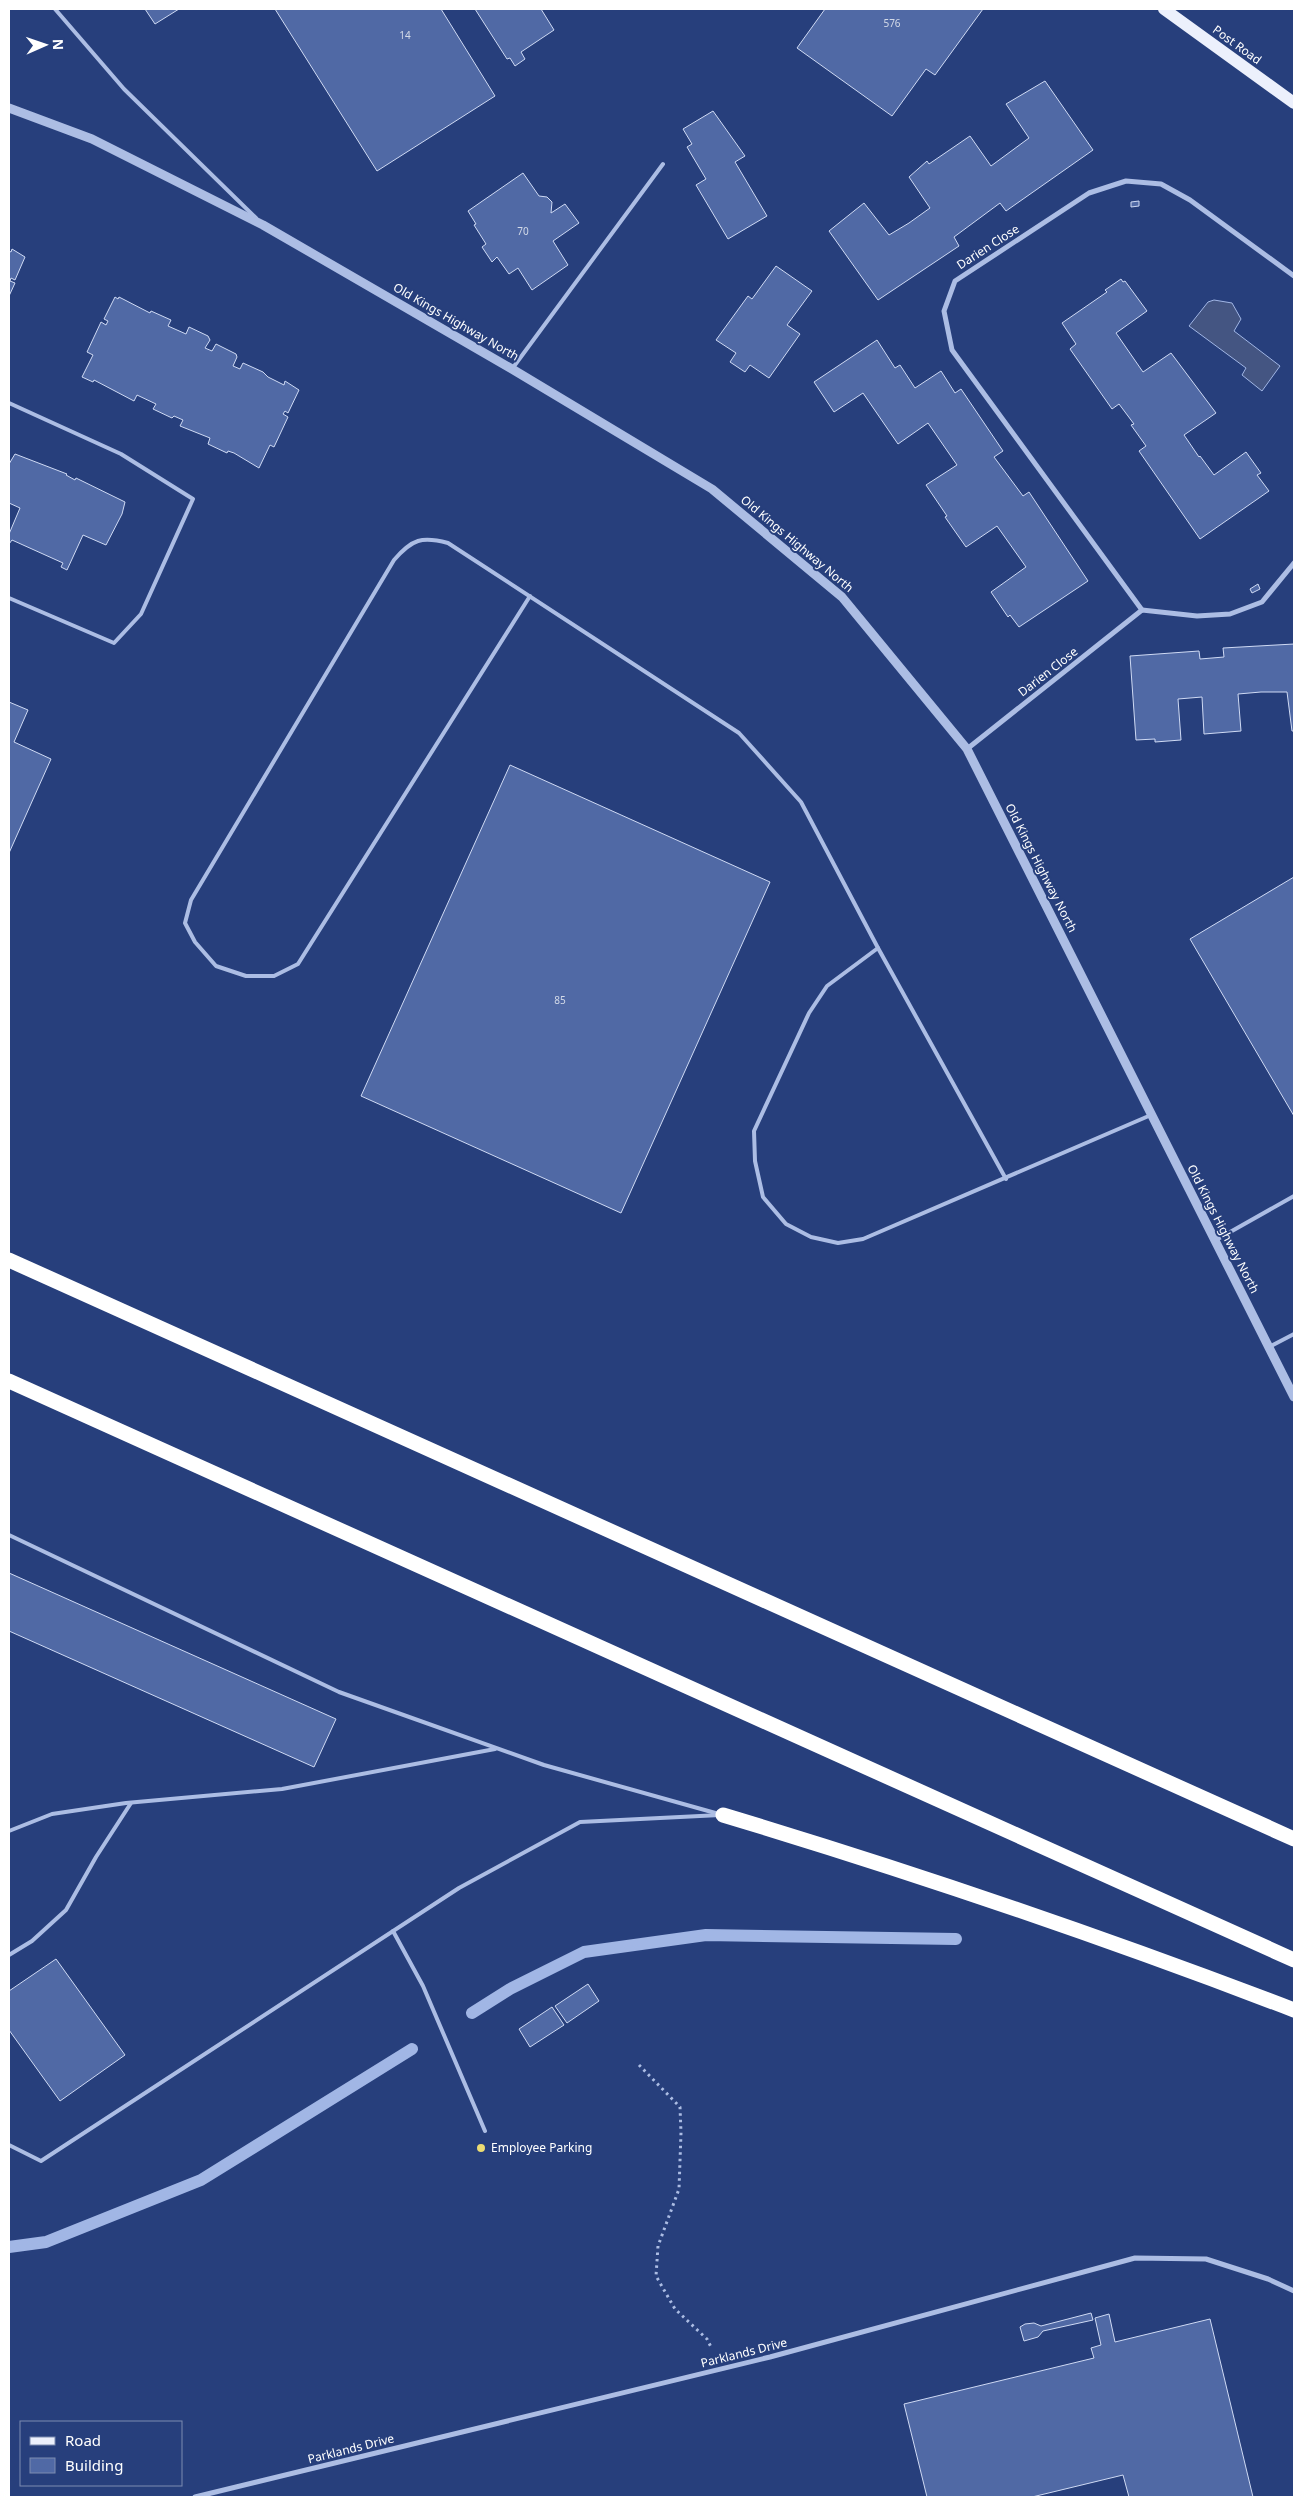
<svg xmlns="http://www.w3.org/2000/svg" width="1303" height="2506" font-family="'Noto Sans',sans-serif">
	<rect width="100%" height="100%" fill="#273f7c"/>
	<!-- water -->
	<path fill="#445582" stroke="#a1b6e5" d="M1214,300L1232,303L1241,319L1234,331L1280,366L1262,391L1242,375L1246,368L1189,326L1208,302Z"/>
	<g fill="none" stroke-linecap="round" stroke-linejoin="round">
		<!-- stream -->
		<g stroke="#a1b6e5" stroke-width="12">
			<path d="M472,2013L510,1989L584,1952L706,1935L956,1939"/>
			<path d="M9,2247L46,2242L201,2180L412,2049"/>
		</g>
	</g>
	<!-- building -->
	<g fill="#5069a5" stroke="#cfdaf4">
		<path d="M145,9H179L155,24Z"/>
		<path d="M275,9H441L495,96L377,171Z"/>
		<path d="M475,9H541L554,30L521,52L525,59L515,66L510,58L507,59Z"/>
		<path d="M825,9H983L935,75L926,69L892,116L797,48Z"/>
		<path d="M1045,81L1093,150L1006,211L1000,203L954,237L959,246L878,300L829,231L864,203L889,235L909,223L930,208L909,177L927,161L929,164L970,136L991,166L1029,138L1006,104Z"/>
		<path d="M713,111L745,156L735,162L767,216L728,239L696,185L706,179L687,147L692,144L683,129Z"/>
		<path d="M523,173L539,196L547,197L552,202L551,213L565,204L579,223L553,241L568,265L532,290L518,268L509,274L497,257L492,262L482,247L486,244L474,225L476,224L468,211Z"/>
		<path d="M1139,201V206L1131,207V202Z"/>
		<path d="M12,249L25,257L15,280L11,278L10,281L15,283L9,296V251L11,252Z"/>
		<path d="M776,266L812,291L787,325L800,334L769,378L750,365L745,372L730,362L736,353L716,340L748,296L752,299Z"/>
		<path d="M1121,279L1123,282L1125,281L1147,311L1116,333L1143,372L1171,353L1216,413L1184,435L1199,457L1200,456L1214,475L1246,452L1261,473L1257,475L1269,491L1200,539L1139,451L1146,446L1131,425L1134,424L1119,404L1112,409L1070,349L1076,344L1062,323L1107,292L1105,290Z"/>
		<path d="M115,297L118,299L119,297L150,313L151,311L171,320L168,326L186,334L189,327L208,336L210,340L205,348L212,351L216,344L236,354L237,357L233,366L240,369L243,363L263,372L268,377L284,385L285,381L299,390L288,413L285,411L283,414L288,417L274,447L270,445L259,468L234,453L228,451L227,453L208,444L210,438L180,426L183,420L174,416L172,418L153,409L156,404L137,395L134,401L94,380L93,382L82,377L93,355L87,352L101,322L106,325L108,321L104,319Z"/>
		<path d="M877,340L895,368L900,365L915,388L941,371L955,393L961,389L1003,451L994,457L1023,496L1029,492L1088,581L1019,627L1010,615L1008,617L991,592L1026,567L997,526L966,547L945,517L947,516L926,485L957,465L928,423L898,444L863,393L834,412L814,382Z"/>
		<path d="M15,454L67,474L66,475L75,480L76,478L125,502L122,514L106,545L83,535L67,570L61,567L63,563L12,540L9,544V534L20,508L9,503V464Z"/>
		<path d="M1258,584L1260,589L1252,593L1250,589Z"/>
		<path d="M1294,644V731H1292L1287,692H1261L1238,694L1241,731L1204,734L1202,697L1178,699L1181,740L1155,742V739L1136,740L1130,656L1199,651L1200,659L1224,657L1223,648Z"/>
		<path d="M9,702L28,710L14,742L51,759L9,853Z"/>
		<path d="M510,765L770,882L621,1213L361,1096Z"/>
		<path d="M1294,877V1116L1190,939Z"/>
		<path d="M9,1573L336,1719L314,1767L9,1631Z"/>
		<path d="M56,1959L125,2055L60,2101L9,2030V1991Z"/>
		<path d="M588,1984L599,2001L567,2023L555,2006Z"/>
		<path d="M552,2007L564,2025L530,2047L519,2029Z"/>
		<path d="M1091,2313L1093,2320L1043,2331L1038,2337L1024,2341L1020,2327L1025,2324L1034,2323L1041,2326Z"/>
		<path d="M1109,2314L1115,2342L1210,2319L1253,2497H1129L1123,2475L1032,2497H927L904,2404L1094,2358L1091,2348L1101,2345L1095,2318Z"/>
	</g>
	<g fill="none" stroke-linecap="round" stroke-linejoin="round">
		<!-- path -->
		<path stroke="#acbde4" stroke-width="3" stroke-dasharray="2.5 4" stroke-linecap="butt" d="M639,2065L680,2107L681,2133L679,2189L658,2246L656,2276L675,2309L707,2339L711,2347"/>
		<!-- service -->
		<g stroke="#acbde4" stroke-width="4">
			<path d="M55,9L124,89L256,218"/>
			<path d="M512,369L663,164"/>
			<path d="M9,403L121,454L193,499L141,614L114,643L9,598"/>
			<path d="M530,596L298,964L274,976H246L216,966L195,942L185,923L191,900L394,560C412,539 422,536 448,543L739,733L801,802L878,948L1006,1179"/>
			<path d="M878,948L827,986L809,1013L754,1131L755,1161L763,1197L786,1224L811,1237L838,1243L863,1239L1151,1115"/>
			<path d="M1216,1240L1294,1196"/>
			<path d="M1269,1347L1294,1334"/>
			<path d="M9,1535L339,1692L544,1765L719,1814"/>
			<path d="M9,1831L52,1814L126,1803L282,1789L495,1749"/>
			<path d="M393,1931L423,1986L485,2131"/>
			<path d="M9,1955L32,1941L66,1910L96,1857L131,1803"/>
			<path d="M9,2145L41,2161L459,1888L580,1822L720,1815"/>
		</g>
		<!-- minor -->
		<g stroke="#acbde4" stroke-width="5">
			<path d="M1142,610L952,350L944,311L955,281L1089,193L1126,181L1161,184L1190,200L1294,276"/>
			<path d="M967,749L1142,610L1197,616L1230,614L1262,602L1294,563"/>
			<path d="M195,2497L770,2357L1135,2258L1206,2259L1268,2279L1294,2291"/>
		</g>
		<!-- tertiary -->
		<path stroke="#acbde4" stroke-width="9" d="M9,108L92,139L263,225L512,369L712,489L842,597L967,749L1294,1397"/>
		<!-- primary -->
		<path stroke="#ecf0fc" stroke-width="12" d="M1164,9L1294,103"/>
		<!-- motorway -->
		<g stroke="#fff" stroke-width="15">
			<path d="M9,1260L1294,1839"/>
			<path d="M9,1381L1294,1960"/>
			<path d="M723,1815C916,1873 1106,1938 1294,2010"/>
		</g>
	</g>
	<!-- markers -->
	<circle fill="#ecdc73" stroke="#273f7c" stroke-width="2" cx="481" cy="2148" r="5"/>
	<g text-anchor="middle" stroke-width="4" stroke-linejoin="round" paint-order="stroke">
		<!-- number labels -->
		<g font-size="10" fill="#d3dae8">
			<text x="892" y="27">576</text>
			<text x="405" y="39">14</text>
			<text x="523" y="235">70</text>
			<text x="560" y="1004">85</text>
		</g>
		<!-- street labels -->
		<g font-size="12" fill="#fff" stroke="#273f7c">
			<text transform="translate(1237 45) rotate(36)" y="4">Post Road</text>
			<text transform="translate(988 247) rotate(-33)" y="4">Darien Close</text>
			<text transform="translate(456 322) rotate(30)" y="4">Old Kings Highway North</text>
			<text transform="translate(797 544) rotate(40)" y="4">Old Kings Highway North</text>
			<text transform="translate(1048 672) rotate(-38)" y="4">Darien Close</text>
			<text transform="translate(1041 868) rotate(63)" y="4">Old Kings Highway North</text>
			<text transform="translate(1223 1229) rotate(63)" y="4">Old Kings Highway North</text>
			<text transform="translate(744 2353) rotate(-14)" y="4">Parklands Drive</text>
			<text transform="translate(351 2449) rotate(-14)" y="4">Parklands Drive</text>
		</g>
		<!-- poi labels -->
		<g font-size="12" fill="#fff" stroke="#273f7c" text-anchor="start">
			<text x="491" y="2152">Employee Parking</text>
		</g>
	</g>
	<!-- border -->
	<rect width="1303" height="2506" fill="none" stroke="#ffffff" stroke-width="20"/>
	<!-- legend -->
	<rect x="20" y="2421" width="162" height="65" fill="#273f7c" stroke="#7d8cb0"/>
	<rect x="30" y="2437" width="25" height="8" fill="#ecf0fc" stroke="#7d8cb0"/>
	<text x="65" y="2446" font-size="15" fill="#ffffff">Road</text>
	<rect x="30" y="2458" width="25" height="15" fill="#5069a5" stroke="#7d8cb0"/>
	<text x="65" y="2471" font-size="15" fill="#ffffff">Building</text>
	<!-- north arrow -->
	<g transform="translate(45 45) rotate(88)" stroke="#273f7c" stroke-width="4" paint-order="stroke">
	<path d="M0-4L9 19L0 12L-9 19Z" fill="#ffffff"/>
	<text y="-8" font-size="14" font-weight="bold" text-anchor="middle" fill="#ffffff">N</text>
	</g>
</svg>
